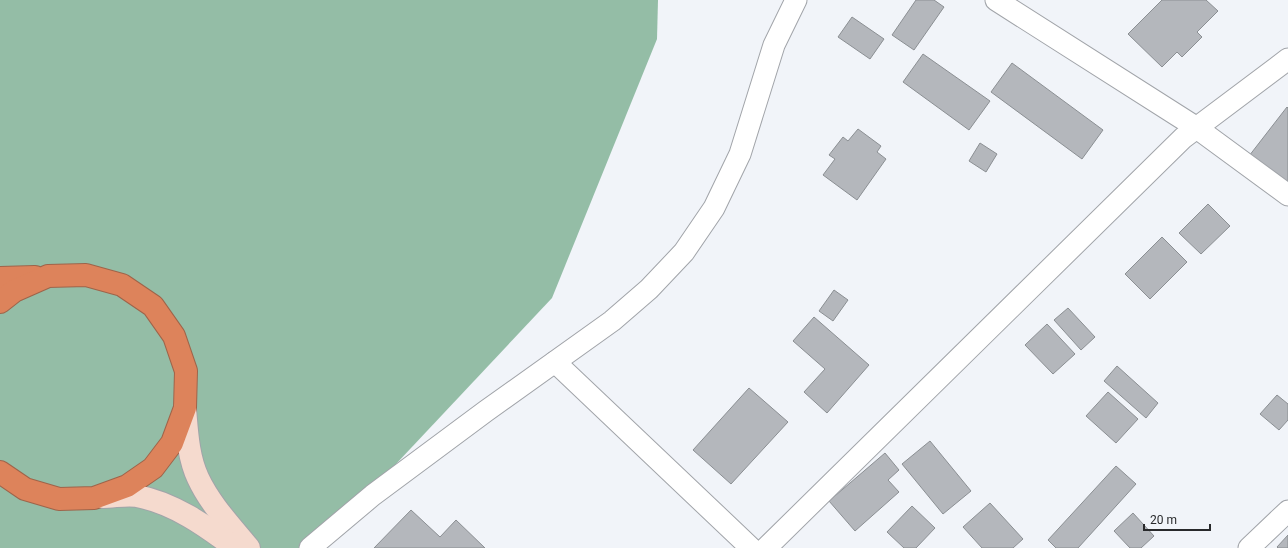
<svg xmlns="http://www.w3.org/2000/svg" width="1288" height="548" font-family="Roboto,sans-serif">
	<rect width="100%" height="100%" fill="#f1f4f9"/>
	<!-- forest -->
	<path fill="#94bda6" d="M0,0H658L657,39L552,298L317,548H0Z"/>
	<!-- building -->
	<g fill="#b4b7bc" stroke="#8b8f93">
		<path d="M916,0H934L944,7L914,50L892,35Z"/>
		<path d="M1162,0H1206L1218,11L1197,32L1202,37L1182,57L1177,52L1162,67L1128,34Z"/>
		<path d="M852,17L884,39L870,59L838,37Z"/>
		<path d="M923,54L990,101L969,130L903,82Z"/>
		<path d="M1012,63L1103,130L1082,159L991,92Z"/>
		<path d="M1287,107L1288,108V185L1249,156Z"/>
		<path d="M858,129L881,146L877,152L886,159L857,200L823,175L835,159L829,155L843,137L848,141Z"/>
		<path d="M980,143L997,154L986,172L969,161Z"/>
		<path d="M1208,204L1230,226L1201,254L1179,233Z"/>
		<path d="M1162,237L1187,262L1150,299L1125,274Z"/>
		<path d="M834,290L848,300L833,321L819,311Z"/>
		<path d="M1068,308L1095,337L1081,350L1054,320Z"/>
		<path d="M814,317L869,365L827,413L804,392L825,369L793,341Z"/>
		<path d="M1047,324L1075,354L1053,374L1025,345Z"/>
		<path d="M1117,366L1158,403L1146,418L1104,381Z"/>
		<path d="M749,388L788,422L731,484L693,450Z"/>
		<path d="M1108,392L1138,419L1116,443L1086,416Z"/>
		<path d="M1277,395L1288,404V420L1279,430L1260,414Z"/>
		<path d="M930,441L971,491L943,514L902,464Z"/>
		<path d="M885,453L899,470L888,480L899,492L855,531L829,501Z"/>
		<path d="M1116,466L1136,484L1078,548H1056L1048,540Z"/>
		<path d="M990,503L1023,539L1013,548H982L963,527Z"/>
		<path d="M912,506L935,528L916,548H904L887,532Z"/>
		<path d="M411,510L440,537L456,520L485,548H374Z"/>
		<path d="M1133,513L1154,536L1141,548H1130L1114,531Z"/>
		<path d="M1288,535V548H1278L1277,547Z"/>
	</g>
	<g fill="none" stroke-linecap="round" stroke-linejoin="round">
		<defs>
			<g id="street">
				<path d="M996,0L1194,126L1288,195"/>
				<path d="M555,362L751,548"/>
				<path d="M310,548L373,495L486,411L612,321L649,289L684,252L714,208L740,154L774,45L796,0"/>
				<path d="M766,548L1183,138L1288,59"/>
				<path d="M1249,548L1288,511"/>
			</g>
			<g id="secondary">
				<path d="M185,408C187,431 188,457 198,478C210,504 231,526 249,548"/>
				<path d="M103,497C114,497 127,494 137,496C174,503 206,526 235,548"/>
			</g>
			<g id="highway">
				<path d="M0,278L35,277"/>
				<path d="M0,302L14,291L48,276L86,275L122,285L153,306L174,336L186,371L185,408L172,443L153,468L127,486L94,498L59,499L25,489L0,472"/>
			</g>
		</defs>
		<!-- street casing -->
		<use href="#street" stroke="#a1a4a9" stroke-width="23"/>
		<!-- secondary casing -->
		<use href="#secondary" stroke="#a1a4a9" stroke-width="24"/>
		<!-- highway casing -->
		<use href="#highway" stroke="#9e644a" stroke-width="24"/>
		<!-- street -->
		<use href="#street" stroke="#fff" stroke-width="21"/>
		<!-- secondary -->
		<use href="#secondary" stroke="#f5dace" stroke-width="22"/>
		<!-- highway -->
		<use href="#highway" stroke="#dd835b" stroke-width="22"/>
	</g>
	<!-- scale -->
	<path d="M1144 524v6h66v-6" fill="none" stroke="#28292b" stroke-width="2"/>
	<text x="1150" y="524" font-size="12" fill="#28292b" stroke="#f1f4f9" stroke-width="3" paint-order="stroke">20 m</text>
</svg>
